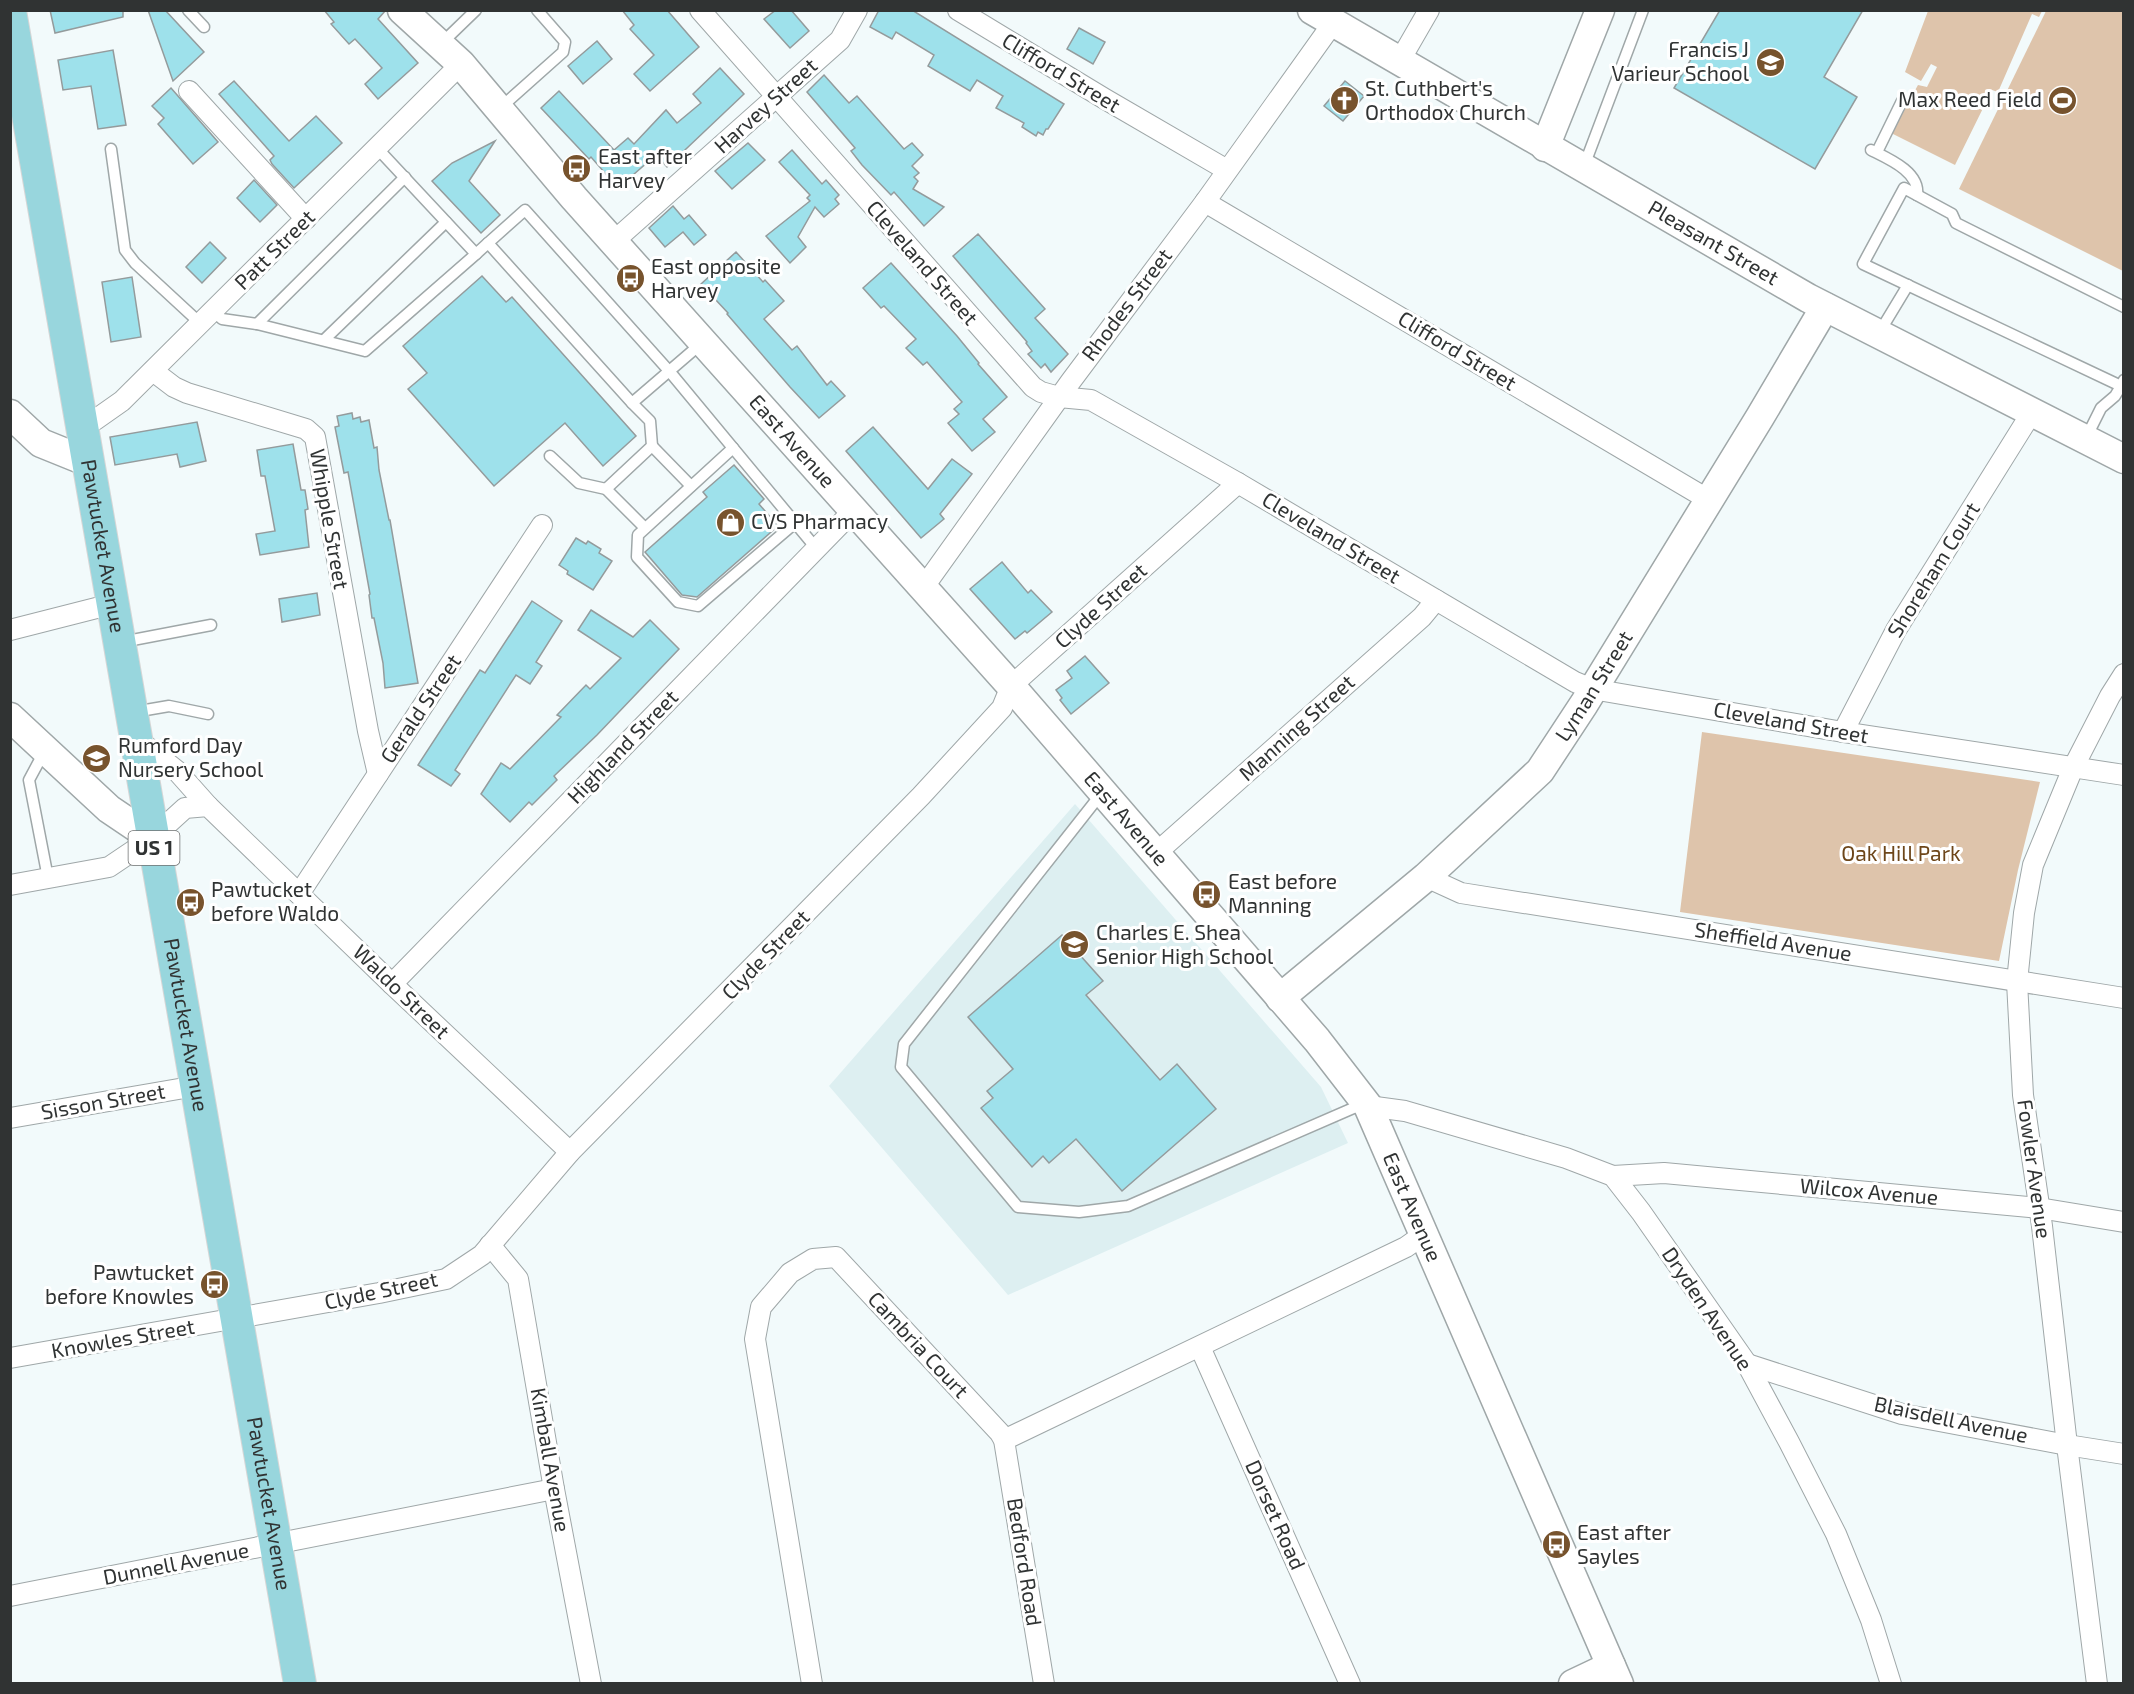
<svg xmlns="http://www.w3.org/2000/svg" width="2134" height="1694" font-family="'Exo 2',sans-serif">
	<rect width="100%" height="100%" fill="#f2fafb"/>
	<!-- built -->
	<path fill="#ddeff1" d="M1075,804L1321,1087L1348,1143L1008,1295L829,1086Z"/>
	<!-- green -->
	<g fill="#dec4ab">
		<path d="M1928,11H2042L2039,17L2032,14L1998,92L1992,90L1955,165L1891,133L1918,85L1927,87L1937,67L1931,64L1921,81L1905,72Z"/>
		<path d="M2046,11H2123V271L1959,189Z"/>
		<path d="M1702,732L2040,782L2018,870L1999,961L1680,912Z"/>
	</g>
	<!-- building -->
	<g fill="#9ee1eb" stroke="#949b9c" stroke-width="1.5">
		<path d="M50,10H123V17L55,33Z"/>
		<path d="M148,10H165L204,52L173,81Z"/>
		<path d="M324,10H386L378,19L418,63L378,99L365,84L382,68L355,39L349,44L331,24L334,22Z"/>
		<path d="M622,10H667L699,47L650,91L634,74L654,55L630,29L634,25Z"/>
		<path d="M776,10H791L809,31L790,48L764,19Z"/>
		<path d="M879,10H912L1064,104L1048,129H1046L1043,135L1038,132L1036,136L1022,127L1024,123L996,108L1003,96L977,80L970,91L928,66L934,55L896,32L892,39L870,27Z"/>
		<path d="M1720,10H1863L1824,77L1857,97L1815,169L1674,88Z"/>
		<path d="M1079,28L1105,42L1093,64L1067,49Z"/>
		<path d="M597,41L612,59L583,84L568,66Z"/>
		<path d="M113,50L126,125L98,129L91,86L63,90L58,60Z"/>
		<path d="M720,68L744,94L667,167L656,155L618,188L591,157L589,159L541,108L559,91L614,150L628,138L634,144L666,110L677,123L701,103L693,94Z"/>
		<path d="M824,75L849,103L857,96L904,149L912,143L923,155L912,166L919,173L914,177L918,181L913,189L944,207L924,226L894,192L891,195L862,165L851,151L855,148L807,92Z"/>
		<path d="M234,81L289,141L316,116L342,143L294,188L272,164L270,160L274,156L219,94Z"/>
		<path d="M1345,81L1364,96L1343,121L1324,106Z"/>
		<path d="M171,88L218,142L193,164L158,124L164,118L152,106Z"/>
		<path d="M495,141L469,181L500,215L481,233L432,181L452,163Z"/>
		<path d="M748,143L765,160L732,189L715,171Z"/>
		<path d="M792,150L822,184L826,180L839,195L835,199L839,204L824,217L815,207L798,237L806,247L790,263L766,236L810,201L807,198L810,195L779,162Z"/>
		<path d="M254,180L277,205L260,222L237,198Z"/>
		<path d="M673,206L684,219L689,215L706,235L694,245L683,232L665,247L649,228Z"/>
		<path d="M978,234L1045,309L1035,318L1068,354L1051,372L1045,364L1041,368L1028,354L1032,351L1026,343L1027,342L953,256Z"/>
		<path d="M210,242L226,258L202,283L186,267Z"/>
		<path d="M736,252L763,282L765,280L784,301L764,319L792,350L797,346L827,385L831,381L845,396L819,418L790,387L727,314L728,313L701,284Z"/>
		<path d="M891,263L957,336L979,363L978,364L1007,397L983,419L995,432L972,451L948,423L959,414L954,409L962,402L927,362L923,365L906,348L916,339L884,306L881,308L863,288Z"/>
		<path d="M482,276L506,302L512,297L636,436L603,466L565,423L494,486L408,389L427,373L403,346Z"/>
		<path d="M132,277L141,337L111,342L102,282Z"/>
		<path d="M352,413L353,419L360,417L361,422L369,420L374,448L377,447L379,470L389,520H390L418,683L385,688L383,663L374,618H372L369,595L370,594L348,472L344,473L335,427L339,426L337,416Z"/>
		<path d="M197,422L206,461L180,467L177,454L115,465L110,437Z"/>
		<path d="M873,427L928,489L952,459L972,474L940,514L944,519L921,538L846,451Z"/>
		<path d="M293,444L301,490H305L308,509L305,510L309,547L260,555L256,534L275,531L265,476H261L257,450Z"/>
		<path d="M734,465L764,499L759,504L778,526L697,597L682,595L645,552L707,497L703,492Z"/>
		<path d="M576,538L586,544L588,541L601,549L599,553L612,561L593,590L567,574L568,571L559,565Z"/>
		<path d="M1002,562L1028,593L1031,590L1052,612L1027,633L1025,631L1015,639L970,589Z"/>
		<path d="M317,593L320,615L282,622L279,599Z"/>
		<path d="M532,601L562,621L536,662L542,666L530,684L516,675L455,770L460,774L451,786L418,765L480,670L485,673Z"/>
		<path d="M591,610L633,637L650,620L679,649L597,735L554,776L557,780L532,805L529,802L510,822L481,794L501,763L510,769L561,717L557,715L586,685L590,689L621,658L578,630Z"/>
		<path d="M1085,656L1109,683L1071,714L1060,700L1062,698L1056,690L1072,678L1067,671Z"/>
		<path d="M1062,935L1103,981L1086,995L1160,1080L1177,1064L1216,1109L1122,1191L1076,1139L1049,1163L1043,1156L1032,1167L981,1108L993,1098L987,1091L1013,1069L968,1017Z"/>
	</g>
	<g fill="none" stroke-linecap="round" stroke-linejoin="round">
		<defs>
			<g id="lane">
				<path d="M188,10L204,27"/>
				<path d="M446,39L476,10"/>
				<path d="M499,109L563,52L565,42L537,10"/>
				<path d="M377,148L476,254L488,243L632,403L703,342"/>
				<path d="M111,149L125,250L135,263L201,324"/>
				<path d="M1871,150C1889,159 1920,172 1917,195"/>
				<path d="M1877,152L1902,101"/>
				<path d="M1584,166L1643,10"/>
				<path d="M488,243L525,210L670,372L816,548"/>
				<path d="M2124,307L1956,223L1952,214L1904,188L1863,264L2121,386L2124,380"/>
				<path d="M213,311L222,319L257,324L365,351L476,254"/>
				<path d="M257,324L405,177"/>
				<path d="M1879,333L1908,285"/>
				<path d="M324,340L446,222"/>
				<path d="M2086,438L2101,408L2115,396L2121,386"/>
				<path d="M652,446L691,486"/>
				<path d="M733,448L638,535L637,557L678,602L698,606L795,523"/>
				<path d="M550,456L579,483L606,489L645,528"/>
				<path d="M606,489L652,446L650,421L632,403"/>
				<path d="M122,642L211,625"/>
				<path d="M134,712L169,706L208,714"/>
				<path d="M44,752L29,780L48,878"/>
				<path d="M1101,794L904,1044L901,1067L1018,1207L1079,1212L1128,1206L1365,1103"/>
			</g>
			<g id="street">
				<path d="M700,10L1033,387L1041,392L1059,397L1091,400L1238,483L1575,682L1592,689L1843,732L2124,775"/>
				<path d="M958,10L1105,99L1227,170"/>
				<path d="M1399,62L1429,10"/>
				<path d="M189,91L306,219"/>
				<path d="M1205,202L1709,500"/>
				<path d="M613,242L840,40L857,10"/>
				<path d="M153,371L174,387L187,393L306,429L315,437L368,731L378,774"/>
				<path d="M81,425L95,420L122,401L461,64"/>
				<path d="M923,588L1071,381L1205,202L1333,23"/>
				<path d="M10,630L112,604"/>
				<path d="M1843,732L1896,630L2032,412"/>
				<path d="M136,738L176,770L208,806"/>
				<path d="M1155,854L1422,617L1436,600"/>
				<path d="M1426,877L1461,893L2124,998"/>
				<path d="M10,885L109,867L152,838L185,808L208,806L392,984L570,1152"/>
				<path d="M299,894L542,525"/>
				<path d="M392,984L854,510"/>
				<path d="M1368,1106L1405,1111L1566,1158L1613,1176L1641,1212L1747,1364L1789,1442L1836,1534L1871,1620L1891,1684"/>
				<path d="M10,1118L196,1086"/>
				<path d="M1613,1176L1664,1173L2039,1208L2124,1222"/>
				<path d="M490,1245L518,1279L554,1489L591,1684"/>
				<path d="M1200,1347L1350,1684"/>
				<path d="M10,1358L379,1293L446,1279L482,1255L570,1152L921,796L1002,708L1011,686L1238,483"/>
				<path d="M1747,1364L1902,1414L2067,1445L2124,1454"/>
				<path d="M1004,1440L1406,1247L1423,1235"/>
				<path d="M10,1596L554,1489"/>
				<path d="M812,1684L755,1339L761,1307L790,1273L813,1259L836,1257L1000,1433L1004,1440L1044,1684"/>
				<path d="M2097,1684L2067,1445L2042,1226L2023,1095L2017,982L2024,913L2033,865L2073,768L2110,696L2124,674"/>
			</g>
			<g id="secondary">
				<path id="s1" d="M402,10L461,64L574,198L1011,686L1317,1040L1368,1106L1619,1684"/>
				<path id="s2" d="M1312,10L1808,298L2124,459"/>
				<path d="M1545,147L1600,10"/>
				<path d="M10,414L41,443L88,462"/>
				<path d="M10,717L109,809L152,838"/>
				<path id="s3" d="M1280,998L1426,877L1540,771L1584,704L1760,417L1825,307"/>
				<path d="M1573,1684L1611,1666"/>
			</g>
			<g id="primary">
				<path id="s4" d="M10,11L300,1684"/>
			</g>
		</defs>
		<!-- lane casing -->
		<use href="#lane" stroke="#9fa7a8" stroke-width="13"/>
		<!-- street casing -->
		<use href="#street" stroke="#9fa7a8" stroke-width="22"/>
		<!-- secondary casing -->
		<use href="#secondary" stroke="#9fa7a8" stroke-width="31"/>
		<!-- primary casing -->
		<use href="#primary" stroke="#d6d6d6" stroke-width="34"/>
		<!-- lane -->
		<use href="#lane" stroke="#fff" stroke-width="10"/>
		<!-- street -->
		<use href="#street" stroke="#fff" stroke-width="20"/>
		<!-- secondary -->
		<use href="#secondary" stroke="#fff" stroke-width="28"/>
		<!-- primary -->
		<use href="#primary" stroke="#98d6dd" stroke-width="32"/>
	</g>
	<!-- icons -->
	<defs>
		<symbol id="school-disc" viewBox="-11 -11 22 22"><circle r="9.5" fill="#77532d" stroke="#fff"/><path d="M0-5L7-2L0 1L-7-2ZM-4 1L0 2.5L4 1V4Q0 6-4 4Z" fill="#fff"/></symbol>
		<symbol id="stadium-disc" viewBox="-11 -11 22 22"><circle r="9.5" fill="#77532d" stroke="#fff"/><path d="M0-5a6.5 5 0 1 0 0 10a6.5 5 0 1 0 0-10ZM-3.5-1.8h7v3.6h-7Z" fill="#fff"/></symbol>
		<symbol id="church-disc" viewBox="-11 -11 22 22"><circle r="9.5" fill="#77532d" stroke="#fff"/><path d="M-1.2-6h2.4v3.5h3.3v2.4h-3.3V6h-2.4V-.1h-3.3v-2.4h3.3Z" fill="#fff"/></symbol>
		<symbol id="bus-disc" viewBox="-11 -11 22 22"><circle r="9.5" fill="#77532d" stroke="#fff"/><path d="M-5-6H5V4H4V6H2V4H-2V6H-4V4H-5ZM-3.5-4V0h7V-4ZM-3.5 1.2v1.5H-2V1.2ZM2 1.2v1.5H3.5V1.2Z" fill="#fff"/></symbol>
		<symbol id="shop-disc" viewBox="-11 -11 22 22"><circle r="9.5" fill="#77532d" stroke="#fff"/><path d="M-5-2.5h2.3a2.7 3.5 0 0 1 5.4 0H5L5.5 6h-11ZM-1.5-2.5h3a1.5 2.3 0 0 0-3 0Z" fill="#fff"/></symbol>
	</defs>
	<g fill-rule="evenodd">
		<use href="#school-disc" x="1754" y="46" width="33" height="33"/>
		<use href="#stadium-disc" x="2046" y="84" width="33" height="33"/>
		<use href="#church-disc" x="1328" y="84" width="33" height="33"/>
		<use href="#bus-disc" x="560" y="152" width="33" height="33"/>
		<use href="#bus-disc" x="614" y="262" width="33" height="33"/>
		<use href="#shop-disc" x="714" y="506" width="33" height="33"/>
		<use href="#school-disc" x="80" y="742" width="33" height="33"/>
		<use href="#bus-disc" x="1190" y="878" width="33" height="33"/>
		<use href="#bus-disc" x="174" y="886" width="33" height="33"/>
		<use href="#school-disc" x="1058" y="928" width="33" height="33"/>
		<use href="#bus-disc" x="198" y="1268" width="33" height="33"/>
		<use href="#bus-disc" x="1540" y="1528" width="33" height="33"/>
	</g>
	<g text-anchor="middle" stroke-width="6" stroke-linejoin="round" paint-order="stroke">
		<!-- shield labels -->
		<rect fill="#fff" stroke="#6e7070" stroke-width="1.5" x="128.5" y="831" width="51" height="34" rx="4.5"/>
		<g font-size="20" font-weight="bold" fill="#303333">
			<text x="154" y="855">US 1</text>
		</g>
		<!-- poi labels -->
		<g font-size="21" fill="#303333" stroke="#fff" text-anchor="start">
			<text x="1749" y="57" text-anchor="end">Francis J<tspan x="1749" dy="24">Varieur School</tspan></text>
			<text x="1365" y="96">St. Cuthbert's<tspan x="1365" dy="24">Orthodox Church</tspan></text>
			<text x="2042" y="107" text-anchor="end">Max Reed Field</text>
			<text x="598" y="164">East after<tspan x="598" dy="24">Harvey</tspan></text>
			<text x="651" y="274">East opposite<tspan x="651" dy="24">Harvey</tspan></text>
			<text x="751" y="529">CVS Pharmacy</text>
			<text x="118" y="753">Rumford Day<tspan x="118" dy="24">Nursery School</tspan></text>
			<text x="1228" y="889">East before<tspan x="1228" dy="24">Manning</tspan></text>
			<text x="211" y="897">Pawtucket<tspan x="211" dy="24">before Waldo</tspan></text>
			<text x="1096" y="940">Charles E. Shea<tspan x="1096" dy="24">Senior High School</tspan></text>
			<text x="194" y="1280" text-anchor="end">Pawtucket<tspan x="194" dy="24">before Knowles</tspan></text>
			<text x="1577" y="1540">East after<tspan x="1577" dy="24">Sayles</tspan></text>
		</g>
		<!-- street labels -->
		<g font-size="21" fill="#303333" stroke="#fff">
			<text transform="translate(1061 73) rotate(31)" y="7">Clifford Street</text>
			<text transform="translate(766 106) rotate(-42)" y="7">Harvey Street</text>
			<text dy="7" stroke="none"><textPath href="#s2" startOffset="464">Pleasant Street</textPath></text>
			<text transform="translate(275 250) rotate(-45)" y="7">Patt Street</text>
			<text transform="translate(922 263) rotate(49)" y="7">Cleveland Street</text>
			<text transform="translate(1127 305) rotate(-53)" y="7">Rhodes Street</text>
			<text transform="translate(1457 351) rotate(31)" y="7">Clifford Street</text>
			<text dy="7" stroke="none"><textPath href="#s1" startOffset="582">East Avenue</textPath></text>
			<text transform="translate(329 519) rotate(80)" y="7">Whipple Street</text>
			<text transform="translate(1331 538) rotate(31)" y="7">Cleveland Street</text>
			<text dy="7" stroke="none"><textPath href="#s4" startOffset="543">Pawtucket Avenue</textPath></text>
			<text transform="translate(1934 570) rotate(-58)" y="7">Shoreham Court</text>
			<text transform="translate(1101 606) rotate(-42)" y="7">Clyde Street</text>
			<text dy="7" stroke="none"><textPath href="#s3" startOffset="446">Lyman Street</textPath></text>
			<text transform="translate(421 709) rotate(-56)" y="7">Gerald Street</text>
			<text transform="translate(1791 723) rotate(10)" y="7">Cleveland Street</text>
			<text transform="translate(1297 728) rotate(-42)" y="7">Manning Street</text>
			<text transform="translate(623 747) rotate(-46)" y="7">Highland Street</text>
			<text dy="7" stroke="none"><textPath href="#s1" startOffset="1086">East Avenue</textPath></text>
			<text transform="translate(1773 942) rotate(9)" y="7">Sheffield Avenue</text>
			<text transform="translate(766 955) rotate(-46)" y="7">Clyde Street</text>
			<text transform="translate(401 992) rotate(44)" y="7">Waldo Street</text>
			<text dy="7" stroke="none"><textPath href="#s4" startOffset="1029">Pawtucket Avenue</textPath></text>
			<text transform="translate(103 1102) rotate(-10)" y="7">Sisson Street</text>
			<text transform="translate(2034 1169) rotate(82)" y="7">Fowler Avenue</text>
			<text transform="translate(1869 1192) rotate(5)" y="7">Wilcox Avenue</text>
			<text dy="7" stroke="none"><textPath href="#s1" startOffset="1572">East Avenue</textPath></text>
			<text transform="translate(381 1291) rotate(-12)" y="7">Clyde Street</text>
			<text transform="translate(1707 1309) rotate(56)" y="7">Dryden Avenue</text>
			<text transform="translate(123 1339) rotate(-10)" y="7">Knowles Street</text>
			<text transform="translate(918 1345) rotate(47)" y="7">Cambria Court</text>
			<text transform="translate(1951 1420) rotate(12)" y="7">Blaisdell Avenue</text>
			<text transform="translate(550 1460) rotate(80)" y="7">Kimball Avenue</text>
			<text dy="7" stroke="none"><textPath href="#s4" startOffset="1515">Pawtucket Avenue</textPath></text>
			<text transform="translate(1275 1515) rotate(66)" y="7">Dorset Road</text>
			<text transform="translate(1024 1562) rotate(81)" y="7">Bedford Road</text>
			<text transform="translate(176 1564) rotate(-11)" y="7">Dunnell Avenue</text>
		</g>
		<!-- park labels -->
		<g font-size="21" fill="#6d461a" stroke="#fff">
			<text x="1901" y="861">Oak Hill Park</text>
		</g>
	</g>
	<!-- border -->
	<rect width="2134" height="1694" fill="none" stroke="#303333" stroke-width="24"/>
</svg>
